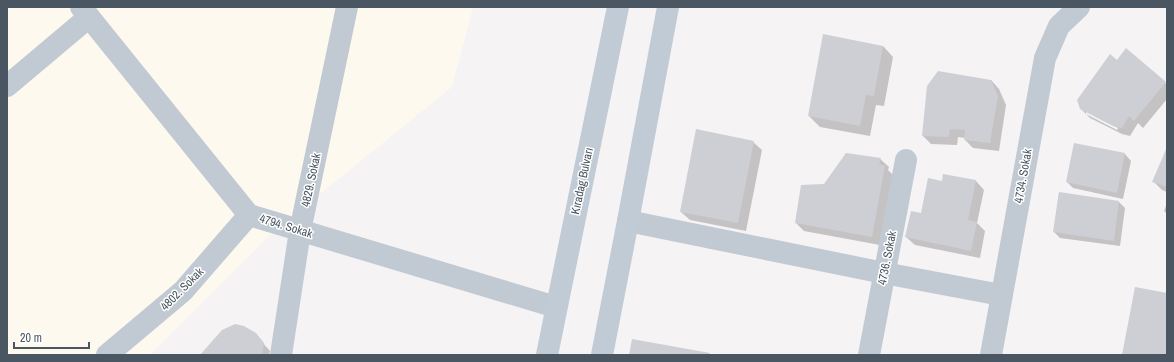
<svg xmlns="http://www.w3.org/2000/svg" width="1174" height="362" font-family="'Archivo Narrow',sans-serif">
	<rect width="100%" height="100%" fill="#f5f3f3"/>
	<!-- commercial -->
	<path fill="#fdf9ef" d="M7,7H473L452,87L273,232L150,355H7Z"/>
	<!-- shadow -->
	<g fill="#0003" fill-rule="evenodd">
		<path d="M883,46L893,57L884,106L876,105L870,136L820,127L809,116Z"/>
		<path d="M1117,61L1165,83L1167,85V99L1143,128L1138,123L1130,136L1122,134L1090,118L1081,109ZM1086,111L1118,128L1117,130L1086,114Z"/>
		<path d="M991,80L999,89L1006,105L999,151L973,148L965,140V138L958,137L957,145L931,144L923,136Z"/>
		<path d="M753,142L762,150L746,231L690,220L681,212Z"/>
		<path d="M1167,150V192L1162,190L1154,182Z"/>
		<path d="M1125,154L1131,161L1123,199L1073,188L1067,182Z"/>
		<path d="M880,159L889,167L888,170L893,175L880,245L804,231L796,223L825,185Z"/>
		<path d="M944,175L976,181L984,190L977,223L985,231L980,258L915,245L906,237L943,182Z"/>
		<path d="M1059,193L1119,202L1125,208L1120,246L1060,238L1054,232Z"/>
		<path d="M1167,203V214L1164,211Z"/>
		<path d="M255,334L270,351L269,355H202Z"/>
	</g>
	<!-- building -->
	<g fill="#cdcfd5">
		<path d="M823,34L883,46L874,96L866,95L860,126L808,116Z"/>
		<path d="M1126,48L1166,82L1134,121L1129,116L1122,128L1113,126L1080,109L1077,100L1110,54L1117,60Z"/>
		<path d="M938,71L991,80L998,96L990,143L964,140L965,130L950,129L949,137L922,136L927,86Z"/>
		<path d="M696,129L754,141L738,223L680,212Z"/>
		<path d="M1074,143L1125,153L1117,193L1066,182Z"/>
		<path d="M1167,147V187L1152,182Z"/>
		<path d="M846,153L881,158L879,164L885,166L872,237L795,223L801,185L824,184Z"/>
		<path d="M943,174L976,180L968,220L977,222L971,251L905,237L911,211L921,213L928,178L942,181Z"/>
		<path d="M1059,192L1119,201L1114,241L1053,232Z"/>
		<path d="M1135,287L1167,293V355H1122Z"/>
		<path d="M235,324L244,326L256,333L264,343L262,355H200L222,330Z"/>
		<path d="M632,339L710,353L709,355H629Z"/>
	</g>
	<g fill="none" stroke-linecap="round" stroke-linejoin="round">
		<!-- minor -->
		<g stroke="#c1cad2" stroke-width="22">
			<path d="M81,7L249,215L556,307"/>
			<path d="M7,86L89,17"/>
			<path d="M628,221L884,273L1001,295"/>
			<path d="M107,355L183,291L249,215"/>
			<path d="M281,355L300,231L347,7"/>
			<path d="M869,355L906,160"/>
			<path d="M991,355L1045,58L1059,26L1079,7"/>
		</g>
		<!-- secondary -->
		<g stroke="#c1cbd6" stroke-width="22">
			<path d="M547,355L618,7"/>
			<path d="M602,355L628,221L668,7"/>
		</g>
	</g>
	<g text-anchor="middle" stroke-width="3" stroke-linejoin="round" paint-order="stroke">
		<!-- street labels -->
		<g font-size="12" fill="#4a5661" stroke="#fff">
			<text transform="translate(1023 176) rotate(-80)" y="4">4734. Sokak</text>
			<text transform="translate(311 180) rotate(-78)" y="4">4829. Sokak</text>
			<text transform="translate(582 181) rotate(-78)" y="4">Kıradag Bulvarı</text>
			<text transform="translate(286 226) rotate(17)" y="4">4794. Sokak</text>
			<text transform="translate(887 258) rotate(-79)" y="4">4736. Sokak</text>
			<text transform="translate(182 289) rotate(-45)" y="4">4802. Sokak</text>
		</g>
	</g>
	<!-- border -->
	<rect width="1174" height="362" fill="none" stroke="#4a5661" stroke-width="16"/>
	<!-- scale -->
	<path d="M14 342v6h75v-6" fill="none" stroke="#4a5661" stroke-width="2"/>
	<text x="20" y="342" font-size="12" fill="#4a5661" stroke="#ffffff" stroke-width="3" paint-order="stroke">20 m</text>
</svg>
